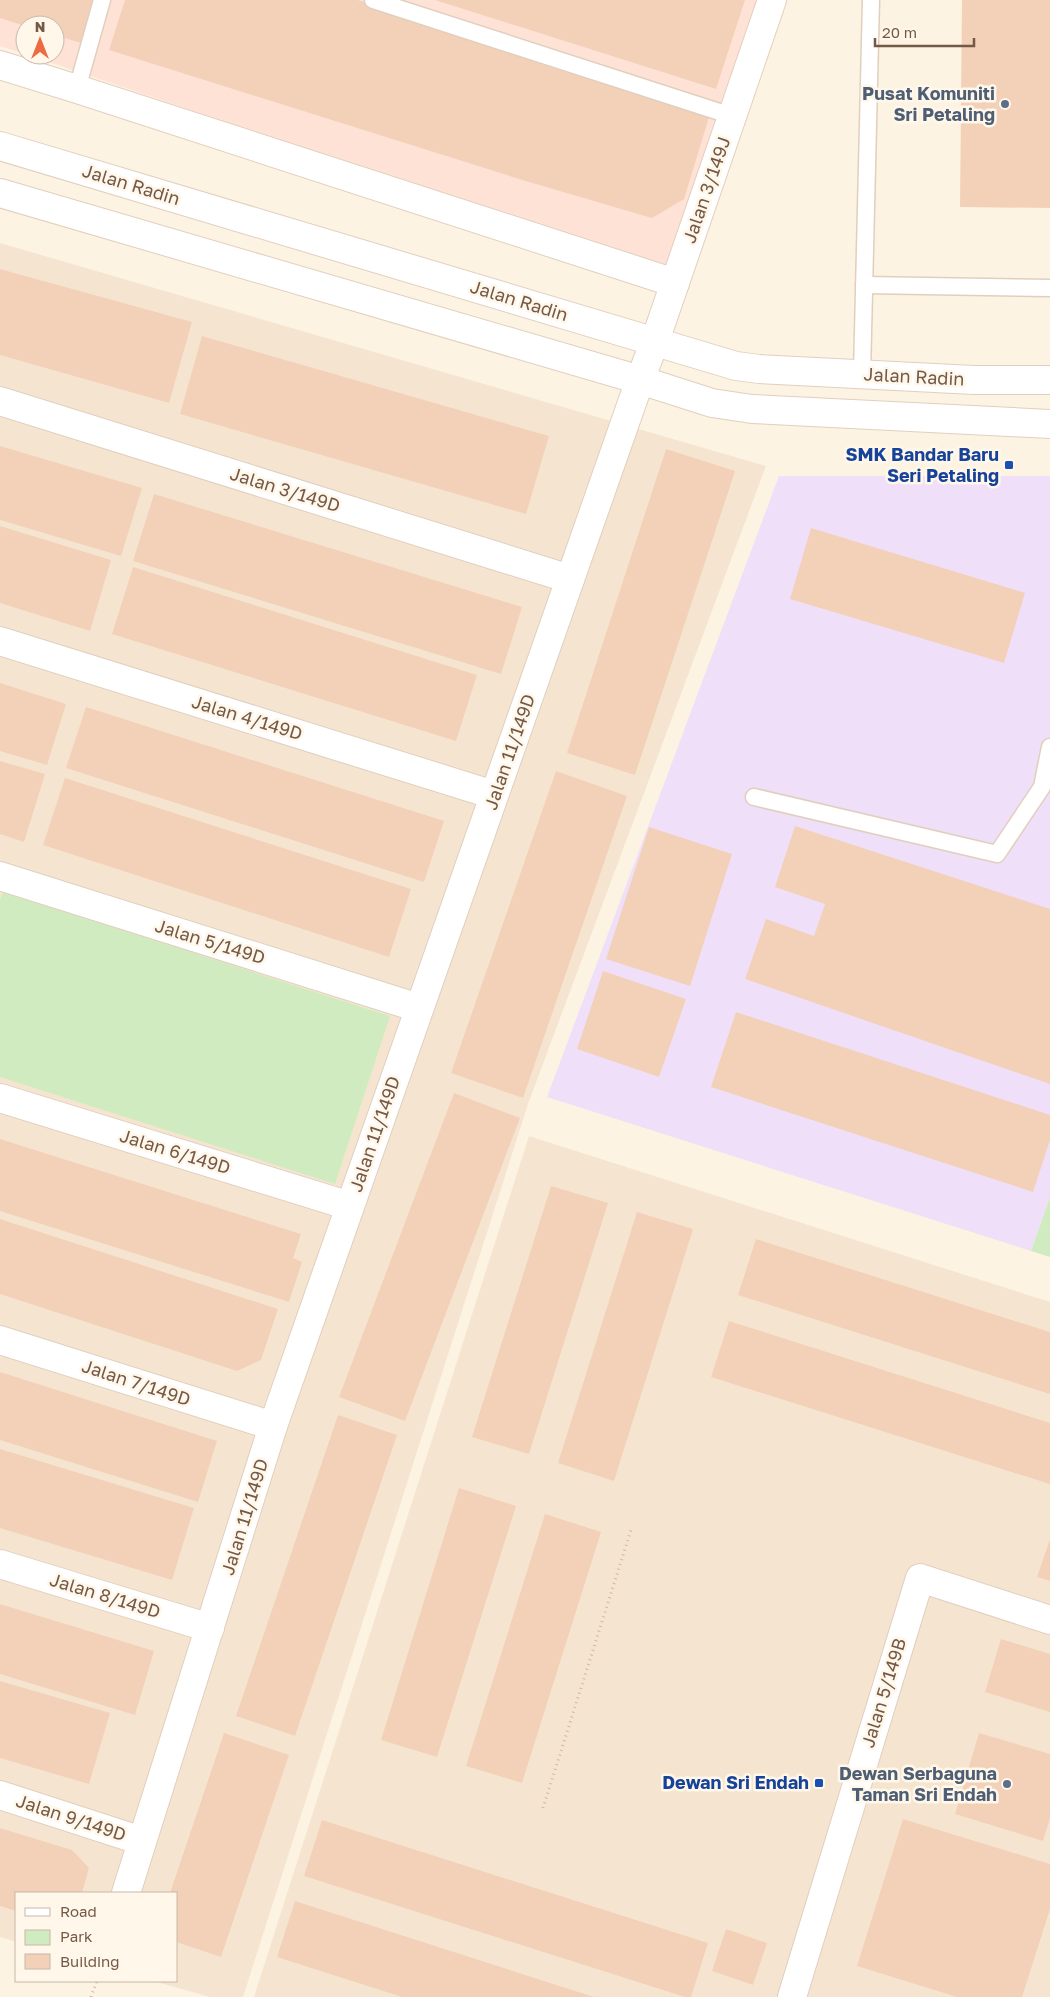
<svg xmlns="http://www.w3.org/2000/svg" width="1050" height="1997" font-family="'Golos Text',sans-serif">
	<rect width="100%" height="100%" fill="#fdf3e2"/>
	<!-- residential -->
	<g fill="#f5e5d0">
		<path d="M0,243L766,466L528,1104L243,1997H210L153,1981H176V1893H16V1942L0,1937Z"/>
		<path d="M529,1136L1050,1302V1997H254Z"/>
	</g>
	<!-- commercial -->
	<path fill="#fee2d5" d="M0,0H763L680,275L28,55H55V25H25V54L0,46Z"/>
	<!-- education -->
	<path fill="#f0dff9" d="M779,476H1050V1197L1031,1251L547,1097Z"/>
	<!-- green -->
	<g fill="#d1ebc0">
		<path d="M3,892L390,1016L335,1184L0,1077V900Z"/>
		<path d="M1050,1197V1257L1031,1251Z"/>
	</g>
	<!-- building -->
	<g fill="#f3d1b9">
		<path d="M0,0H94L81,43L55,35V25L25,26L0,18Z"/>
		<path d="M125,0H358L566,65L710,114L684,199L652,218L529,182L109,50Z"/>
		<path d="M435,0H745L716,89Z"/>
		<path d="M962,0H1050V208L960,207Z"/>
		<path d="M0,269L192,322L169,403L0,355Z"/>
		<path d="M202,336L549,436L526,514L180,414Z"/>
		<path d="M0,446L142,488L121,556L0,520Z"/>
		<path d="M666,449L735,471L635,775L567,753Z"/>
		<path d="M154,494L522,607L501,674L133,561Z"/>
		<path d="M0,526L111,560L90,631L0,603Z"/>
		<path d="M811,528L1025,593L1004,663L790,599Z"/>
		<path d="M133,567L477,675L456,741L112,634Z"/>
		<path d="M0,683L66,704L47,765L0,751Z"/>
		<path d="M86,707L444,821L424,882L66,768Z"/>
		<path d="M0,761L45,774L24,842L0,834Z"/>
		<path d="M556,771L627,796L523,1098L451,1073Z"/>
		<path d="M65,778L411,889L389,957L43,845Z"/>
		<path d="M795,826L1050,909V1084L745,979L766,919L814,936L825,904L775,887Z"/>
		<path d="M649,827L732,854L690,986L606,959Z"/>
		<path d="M603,971L686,999L659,1077L577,1049Z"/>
		<path d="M736,1012L1050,1115V1140L1033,1192L711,1087Z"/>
		<path d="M454,1093L520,1118L405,1421L339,1397Z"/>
		<path d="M0,1139L301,1234L293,1258L302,1262L289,1302L0,1211Z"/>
		<path d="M551,1186L608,1203L529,1454L472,1437Z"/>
		<path d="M637,1212L693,1229L614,1481L558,1463Z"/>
		<path d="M0,1219L278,1309L261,1360L237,1371L0,1294Z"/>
		<path d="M756,1239L1050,1332V1394L738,1295Z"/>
		<path d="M729,1321L1050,1423V1484L711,1377Z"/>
		<path d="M0,1372L217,1441L198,1502L0,1440Z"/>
		<path d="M338,1415L397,1435L295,1736L236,1716Z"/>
		<path d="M0,1449L194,1508L172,1580L0,1528Z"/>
		<path d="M459,1488L516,1506L437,1757L381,1740Z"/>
		<path d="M545,1514L601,1532L522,1783L466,1766Z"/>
		<path d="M1050,1539V1581L1037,1577Z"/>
		<path d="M0,1604L154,1651L135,1715L0,1674Z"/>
		<path d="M1001,1639L1050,1654V1712L985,1692Z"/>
		<path d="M0,1681L110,1713L89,1784L0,1758Z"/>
		<path d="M224,1733L289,1755L221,1957L176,1942V1893H170Z"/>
		<path d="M979,1733L1050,1754V1818L1043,1841L955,1814Z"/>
		<path d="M903,1819L1050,1864V1909L1022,1997H957L857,1966Z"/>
		<path d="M322,1820L708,1943L691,1997H685L304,1876Z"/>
		<path d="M0,1828L72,1850L89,1868L82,1893H16V1911L0,1906Z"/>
		<path d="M295,1901L594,1997H402L277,1957Z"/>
		<path d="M726,1929L767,1943L753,1985L712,1971Z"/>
	</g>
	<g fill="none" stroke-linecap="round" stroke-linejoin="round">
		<defs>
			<g id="service">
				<path d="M373,0L732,116"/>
				<path d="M77,89L102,0"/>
				<path d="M864,285L1050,288"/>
				<path d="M862,374L871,0"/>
				<path d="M754,797L997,854L1042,787L1050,747"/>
			</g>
			<g id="minor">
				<path d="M0,65L77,89L675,283"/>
				<path d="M0,401L570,579"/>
				<path d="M0,641L494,795"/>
				<path d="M0,876L419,1008"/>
				<path d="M0,1098L350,1206"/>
				<path d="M0,1340L273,1426"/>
				<path d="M0,1564L210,1628"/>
				<path d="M0,1795L142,1841"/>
				<path d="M126,1893L273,1426L640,380L655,341L772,0"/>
				<path d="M792,1997L920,1578L1050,1620"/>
			</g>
			<g id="tertiary">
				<path d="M0,146L736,366L759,369L974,380H1050"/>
				<path d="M0,193L640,380L712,403L752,409L1050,424"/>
			</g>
		</defs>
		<!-- service casing -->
		<use href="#service" stroke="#e1cfbe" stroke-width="19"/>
		<!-- minor casing -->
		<use href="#minor" stroke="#e1cfbe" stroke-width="30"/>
		<!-- tertiary casing -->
		<use href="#tertiary" stroke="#e1cfbe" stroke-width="30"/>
		<!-- path -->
		<g stroke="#d8b49c" stroke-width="3" stroke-dasharray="1 4" stroke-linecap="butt">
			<path d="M543,1808L631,1530"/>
			<path d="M91,1997L97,1981"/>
		</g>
		<!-- service -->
		<use href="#service" stroke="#fff" stroke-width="16"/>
		<!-- minor -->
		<use href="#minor" stroke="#fff" stroke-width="28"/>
		<!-- tertiary -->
		<use href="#tertiary" stroke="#fff" stroke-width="28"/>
	</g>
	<!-- markers -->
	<g fill="#5c6f8a" stroke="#fff7e9" stroke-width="2">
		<circle cx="1005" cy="104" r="5"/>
		<circle cx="1007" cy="1784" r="5"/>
	</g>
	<g fill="#1a4fb4" stroke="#fff7e9" stroke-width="2">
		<rect x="1004" y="460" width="10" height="10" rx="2.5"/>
		<rect x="814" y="1778" width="10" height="10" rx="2.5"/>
	</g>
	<g text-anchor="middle" stroke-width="5" stroke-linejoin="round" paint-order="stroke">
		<!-- service labels -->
		<g font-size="18" font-weight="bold" fill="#4e5e75" stroke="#fff7e9" text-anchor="end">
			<text x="995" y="100">Pusat Komuniti<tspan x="995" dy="21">Sri Petaling</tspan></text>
			<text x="997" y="1780">Dewan Serbaguna<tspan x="997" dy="21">Taman Sri Endah</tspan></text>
		</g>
		<!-- street labels -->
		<g font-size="18" fill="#755948" stroke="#fff7e9">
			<text transform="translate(131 185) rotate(17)" y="6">Jalan Radin</text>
			<text transform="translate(707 190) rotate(-71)" y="6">Jalan 3/149J</text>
			<text transform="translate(519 301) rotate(17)" y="6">Jalan Radin</text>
			<text transform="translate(914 377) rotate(3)" y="6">Jalan Radin</text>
			<text transform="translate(285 490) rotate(17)" y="6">Jalan 3/149D</text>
			<text transform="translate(247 718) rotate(17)" y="6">Jalan 4/149D</text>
			<text transform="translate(510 752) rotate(-71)" y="6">Jalan 11/149D</text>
			<text transform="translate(210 942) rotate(17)" y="6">Jalan 5/149D</text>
			<text transform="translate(375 1134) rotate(-71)" y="6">Jalan 11/149D</text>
			<text transform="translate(175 1152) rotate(17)" y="6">Jalan 6/149D</text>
			<text transform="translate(136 1383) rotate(18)" y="6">Jalan 7/149D</text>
			<text transform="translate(245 1517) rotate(-73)" y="6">Jalan 11/149D</text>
			<text transform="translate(105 1596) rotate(17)" y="6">Jalan 8/149D</text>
			<text transform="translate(884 1693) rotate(-73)" y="6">Jalan 5/149B</text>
			<text transform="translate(71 1818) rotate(18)" y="6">Jalan 9/149D</text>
		</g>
		<!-- transit labels -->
		<g font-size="18" font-weight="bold" fill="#164399" stroke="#fff7e9" text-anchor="end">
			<text x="999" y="461">SMK Bandar Baru<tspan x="999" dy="21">Seri Petaling</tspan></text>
			<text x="809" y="1789">Dewan Sri Endah</text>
		</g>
	</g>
	<!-- legend -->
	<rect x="15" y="1892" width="162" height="90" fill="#fff7e9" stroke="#c8b8a9"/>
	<rect x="25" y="1908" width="25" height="8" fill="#ffffff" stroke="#c8b8a9"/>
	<text x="60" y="1917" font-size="15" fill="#755948">Road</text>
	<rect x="25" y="1930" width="25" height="15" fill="#d1ebc0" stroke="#c8b8a9"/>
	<text x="60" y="1942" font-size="15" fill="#755948">Park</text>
	<rect x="25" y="1954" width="25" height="15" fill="#f3d1b9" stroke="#c8b8a9"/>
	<text x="60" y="1967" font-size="15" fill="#755948">Building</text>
	<!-- north arrow -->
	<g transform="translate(40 40)"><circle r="24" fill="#fff7e9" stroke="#c8b8a9"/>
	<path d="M0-4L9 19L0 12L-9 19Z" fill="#eb6b43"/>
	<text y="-8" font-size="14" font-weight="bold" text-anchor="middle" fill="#755948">N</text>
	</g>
	<!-- scale -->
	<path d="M875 38v8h99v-8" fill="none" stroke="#755948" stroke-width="2.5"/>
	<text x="882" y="38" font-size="15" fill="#755948" stroke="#fff7e9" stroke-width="4" paint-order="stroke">20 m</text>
</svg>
